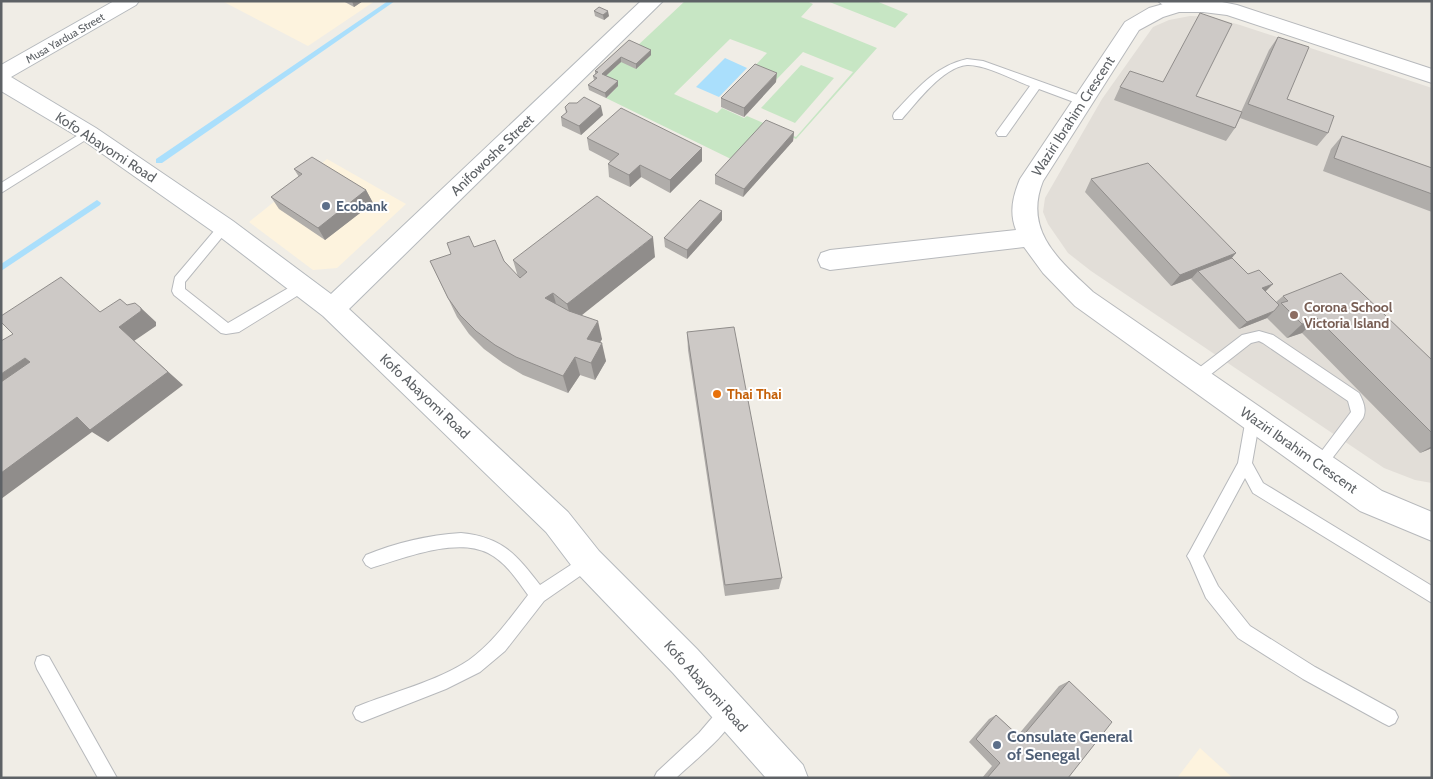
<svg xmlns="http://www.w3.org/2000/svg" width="1433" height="779" font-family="Cabin,sans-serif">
	<rect width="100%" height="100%" fill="#f0ede6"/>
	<!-- commercial -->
	<g fill="#fdf3de">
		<path d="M222,1H375L308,46Z"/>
		<path d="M327,159L406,204L337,268L313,270L249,222Z"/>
		<path d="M1200,748L1233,778H1177Z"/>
	</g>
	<!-- education -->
	<path fill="#e2ded8" d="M1190,16L1212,17L1240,25L1432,88V483L1415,480L1384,468L1091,271L1068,253L1048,224L1043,212L1045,198L1102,99L1153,27L1169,20Z"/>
	<!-- green -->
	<g fill="#c7e6c4" fill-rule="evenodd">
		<path d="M685,1H807L813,4L801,17L877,48L796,139L764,125L733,160L606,98L618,86L602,79ZM730,39L767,53L750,71L775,81L803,52L853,72L796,137L747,116L744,118L722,108L717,113L674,94Z"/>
		<path d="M827,1H876L908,14L895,28Z"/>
		<path d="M801,65L834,78L795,123L761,108Z"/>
	</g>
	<!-- water -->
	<path fill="#aadffc" d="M725,58L747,68L719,97L696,87Z"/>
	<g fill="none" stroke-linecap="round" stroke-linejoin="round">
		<!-- stream -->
		<g fill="#aadffc" fill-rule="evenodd">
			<path d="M388,1H395L162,163H156V159Z"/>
			<path d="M97,200L101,203L100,205L1,271V264Z"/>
		</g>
		<defs>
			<g id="lane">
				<path d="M1158,1H1170L1176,7L1174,9H1168Z"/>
				<path d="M967,59L983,61L1086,98L1087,101L1082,105L1039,89L1006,136H998L996,133L998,130L1030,86C1014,80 984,64 967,65C943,67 917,102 902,119H894L893,116L894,113C916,90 935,66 967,59Z"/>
				<path d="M88,129L92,130L94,133L92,136L1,193V183Z"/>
				<path d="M224,222L228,224L230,227L228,230L185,282V289L228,323L297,283H305L307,287L305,291L239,332L226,334L221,333L174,295L172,291L175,277L220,224Z"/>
				<path d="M1259,331L1273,335L1359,393C1363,401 1367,409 1363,418L1324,469L1319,471L1314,469L1312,464L1351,412L1348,401L1263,343L1259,341L1251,343L1201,382L1196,384L1191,382L1189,378L1191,374L1242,335Z"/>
				<path d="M1253,412L1258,414L1260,418L1252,463L1263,483L1432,586V603L1253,493L1245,478L1203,556L1218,586L1250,626L1315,667L1395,711L1398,717L1395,723L1389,726L1383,723L1303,679L1238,638L1206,598L1190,561L1187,556L1190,551L1238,463L1246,418L1248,414Z"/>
				<path d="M461,533C502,537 516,554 540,585L583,557L588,554L593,557L596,562L593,567L544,601L505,651L480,672L446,689L362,722L356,719L353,713L356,707C392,692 436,682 469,660C493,643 510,618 528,595C517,580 506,562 488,553C456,537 404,558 371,568L366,565L363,560L366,555C395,543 429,535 461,533Z"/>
				<path d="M43,655L49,657L117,778H98L37,669L35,663L37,657Z"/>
				<path d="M729,702L735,705L738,711C728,735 695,760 676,778H654L657,772L699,733L723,705Z"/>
			</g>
			<path id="street" d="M1174,1H1217L1237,5L1432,69V83L1227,15L1203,12H1179L1163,17L1139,30L1043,181C1023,231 1059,260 1093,292L1382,491L1432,512V541L1360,511L1075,306L1043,273L1024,247L830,270L821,267L818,260L821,253L830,250L1016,230C1009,212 1013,196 1020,179L1125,22L1149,8Z"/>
			<path id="secondary" d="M114,1H139L136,5L11,77L96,128L233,221L331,294L641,1H663L349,309L568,512L599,551L697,649L803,765L808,778H766L673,673L577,573L546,532L323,316L215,233L80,138L1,91V65Z"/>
		</defs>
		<!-- lane casing -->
		<use href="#lane" stroke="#b7b9bc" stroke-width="2"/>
		<!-- street casing -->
		<use href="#street" stroke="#b7b9bc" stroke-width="2"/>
		<!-- secondary casing -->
		<use href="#secondary" stroke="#b5b9bd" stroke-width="2"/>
		<!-- lane -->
		<use href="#lane" fill="#fff" fill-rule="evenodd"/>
		<!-- street -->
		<use href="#street" fill="#fff" fill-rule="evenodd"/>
		<!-- secondary -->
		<use href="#secondary" fill="#fff" fill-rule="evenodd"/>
	</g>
	<!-- wall -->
	<g fill="#b0adaa">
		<path d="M343,1H363L354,7Z"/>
		<path d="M594,11L609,16L604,20L595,16Z"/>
		<path d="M1278,37L1287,99L1328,133L1317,146L1240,118L1235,128L1226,141L1114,100L1120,87L1196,96L1241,112L1269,50Z"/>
		<path d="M629,40L651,55L636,69L621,62L606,76L618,81V86L606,98L589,90L588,85L594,80L593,76L595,75V71Z"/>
		<path d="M776,82L744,117L721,107V98Z"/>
		<path d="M565,107L603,115L581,135L562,126L561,117L566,113Z"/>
		<path d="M794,132L793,141L743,197L715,184V175Z"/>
		<path d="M1342,136L1432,168V212L1323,171L1331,149Z"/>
		<path d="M587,138L702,161L670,193L641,177L630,187L609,177L608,164L610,161L589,150Z"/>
		<path d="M294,169L366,190L373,203L325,240L279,209L271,197L299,177Z"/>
		<path d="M1091,179L1232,258L1276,302L1283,296L1432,360V448L1420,453L1302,333L1287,338L1267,318L1239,329L1191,279L1192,278L1171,286L1085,192Z"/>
		<path d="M722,220L687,259L665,247L664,238Z"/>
		<path d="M474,247L504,261L518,277L513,260L655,257L581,315L602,339L600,343L606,361L595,380L580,375L568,393L523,375L503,363L484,349L469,334L457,317L430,261Z"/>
		<path d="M687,332L782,578L779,589L725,596L688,350Z"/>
		<path d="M1069,681L1068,778H982L992,766L969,742L989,719L996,715L1018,735L1059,686Z"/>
	</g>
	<!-- shaded-wall -->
	<g fill="#908d8b">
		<path d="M352,1H363L354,7Z"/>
		<path d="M608,11L609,16L604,20L603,15Z"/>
		<path d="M651,50V55L636,69V64Z"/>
		<path d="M621,57V62L602,79V74Z"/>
		<path d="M777,73L776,82L744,117V108Z"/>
		<path d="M618,81V86L606,98L605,93Z"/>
		<path d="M601,106L603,115L581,135L579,126Z"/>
		<path d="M794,132L793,141L743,197L744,189Z"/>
		<path d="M702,148V161L670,193V180Z"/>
		<path d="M640,165L641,177L630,187L629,175Z"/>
		<path d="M366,190L373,203L325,240L318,228Z"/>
		<path d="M722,211V220L687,259V250Z"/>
		<path d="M653,237L655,257L572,323L567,304Z"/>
		<path d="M1236,253L1226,265L1198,271L1192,278L1171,286L1180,275Z"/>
		<path d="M1273,284L1265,292L1262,288Z"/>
		<path d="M553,293L558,311L545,298Z"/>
		<path d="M141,308L156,322V326L134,341L183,385L108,442L92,432L1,499V473L119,327Z"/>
		<path d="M1274,311L1267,318L1239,329L1247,322Z"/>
		<path d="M1317,318L1302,333L1287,338L1302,324Z"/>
		<path d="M598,321L602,339L591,357L587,339Z"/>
		<path d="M602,343L606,361L595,380L591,363Z"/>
		<path d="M575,357L580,375L568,393L563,376Z"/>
		<path d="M25,358L44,371L1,400V374Z"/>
		<path d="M1432,446V448L1420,453Z"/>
	</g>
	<!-- building -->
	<g fill="#cdc9c6" stroke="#908d8b">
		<path d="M599,7L608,11L603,15L594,11Z"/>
		<path d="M1200,13L1232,24L1196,96L1242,112L1235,128L1120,87L1130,71L1163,82Z"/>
		<path d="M1278,37L1309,47L1287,99L1334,116L1328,133L1248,104Z"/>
		<path d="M629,40L651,50L636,64L621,57L602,74L618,81L605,93L588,85L597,78L593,76L598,72L595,71Z"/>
		<path d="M755,64L777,73L744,108L721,98Z"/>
		<path d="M584,97L601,106L579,126L561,117L567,112L565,107L569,103H577Z"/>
		<path d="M621,108L702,148L670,180L640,165L629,175L608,164L619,154L587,138Z"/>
		<path d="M766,120L794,132L744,189L715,175Z"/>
		<path d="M1342,136L1432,168V194L1334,158Z"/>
		<path d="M312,157L366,190L318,228L271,197L302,174L294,169Z"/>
		<path d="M1148,163L1236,253L1180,275L1091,179Z"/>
		<path d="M597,196L653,237L567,304L553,293L545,298L569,311L598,321L587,339L602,343L591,363L575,357L563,376L516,357L495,345L476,331L460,315L448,298L430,261L451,254L447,243L469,236L474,247L495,240L504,261L520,278L527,272L513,260Z"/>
		<path d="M700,200L722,211L687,250L664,238Z"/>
		<path d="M1232,258L1248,274L1259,270L1273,284L1262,288L1279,305L1274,311L1247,322L1198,271Z"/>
		<path d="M1341,273L1432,360V433L1317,318L1302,324L1281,303L1288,301L1283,296Z"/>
		<path d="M61,277L100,312L120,299L127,305L135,303L141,308V311L119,327L168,372L90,430L77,417L1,473V382L30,362L25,358L1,374V341L13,334L1,322V316Z"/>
		<path d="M734,327L782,578L725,585L687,332Z"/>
		<path d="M1069,681L1112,722L1068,778H987L1000,763L976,739L996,715L1021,738Z"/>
	</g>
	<!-- markers -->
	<g fill="#5c6f8a" stroke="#fff" stroke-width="2">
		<circle cx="326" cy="206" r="5"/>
		<circle cx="997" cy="745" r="5"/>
	</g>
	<circle fill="#8d6e63" stroke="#fff" stroke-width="2" cx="1294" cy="315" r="5"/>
	<circle fill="#e8710a" stroke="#fff" stroke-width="2" cx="717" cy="394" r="5"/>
	<g text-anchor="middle" stroke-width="4" stroke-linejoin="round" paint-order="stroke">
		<!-- far-street labels -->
		<g font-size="11" fill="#5e6266" stroke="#fff">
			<text transform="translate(65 38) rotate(-30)" y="4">Musa Yardua Street</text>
		</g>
		<!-- street labels -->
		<g font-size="14" fill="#5e6266" stroke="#fff">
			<text transform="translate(1073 116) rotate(-57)" y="5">Waziri Ibrahim Crescent</text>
			<text transform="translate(106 147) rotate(33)" y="5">Kofo Abayomi Road</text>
			<text transform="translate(492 155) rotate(-44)" y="5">Anifowoshe Street</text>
			<text transform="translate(425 396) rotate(43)" y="5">Kofo Abayomi Road</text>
			<text transform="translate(1299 450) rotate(35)" y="5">Waziri Ibrahim Crescent</text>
			<text transform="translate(706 686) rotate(48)" y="5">Kofo Abayomi Road</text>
		</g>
		<!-- service labels -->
		<g font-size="14" font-weight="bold" fill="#4e5e75" stroke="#fff" text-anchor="start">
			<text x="336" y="211">Ecobank</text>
		</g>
		<!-- education labels -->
		<g font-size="14" font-weight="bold" fill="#785e54" stroke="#fff" text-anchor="start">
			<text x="1304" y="312">Corona School<tspan x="1304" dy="16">Victoria Island</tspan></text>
		</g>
		<!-- food labels -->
		<g font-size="14" font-weight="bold" fill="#c56008" stroke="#fff" text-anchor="start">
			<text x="727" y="399">Thai Thai</text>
		</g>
		<!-- near-service labels -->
		<g font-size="16" font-weight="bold" fill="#4e5e75" stroke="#fff" text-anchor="start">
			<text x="1007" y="742">Consulate General<tspan x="1007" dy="18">of Senegal</tspan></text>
		</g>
	</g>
	<!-- border -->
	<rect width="1433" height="779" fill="none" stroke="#5e6266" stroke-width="5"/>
</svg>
